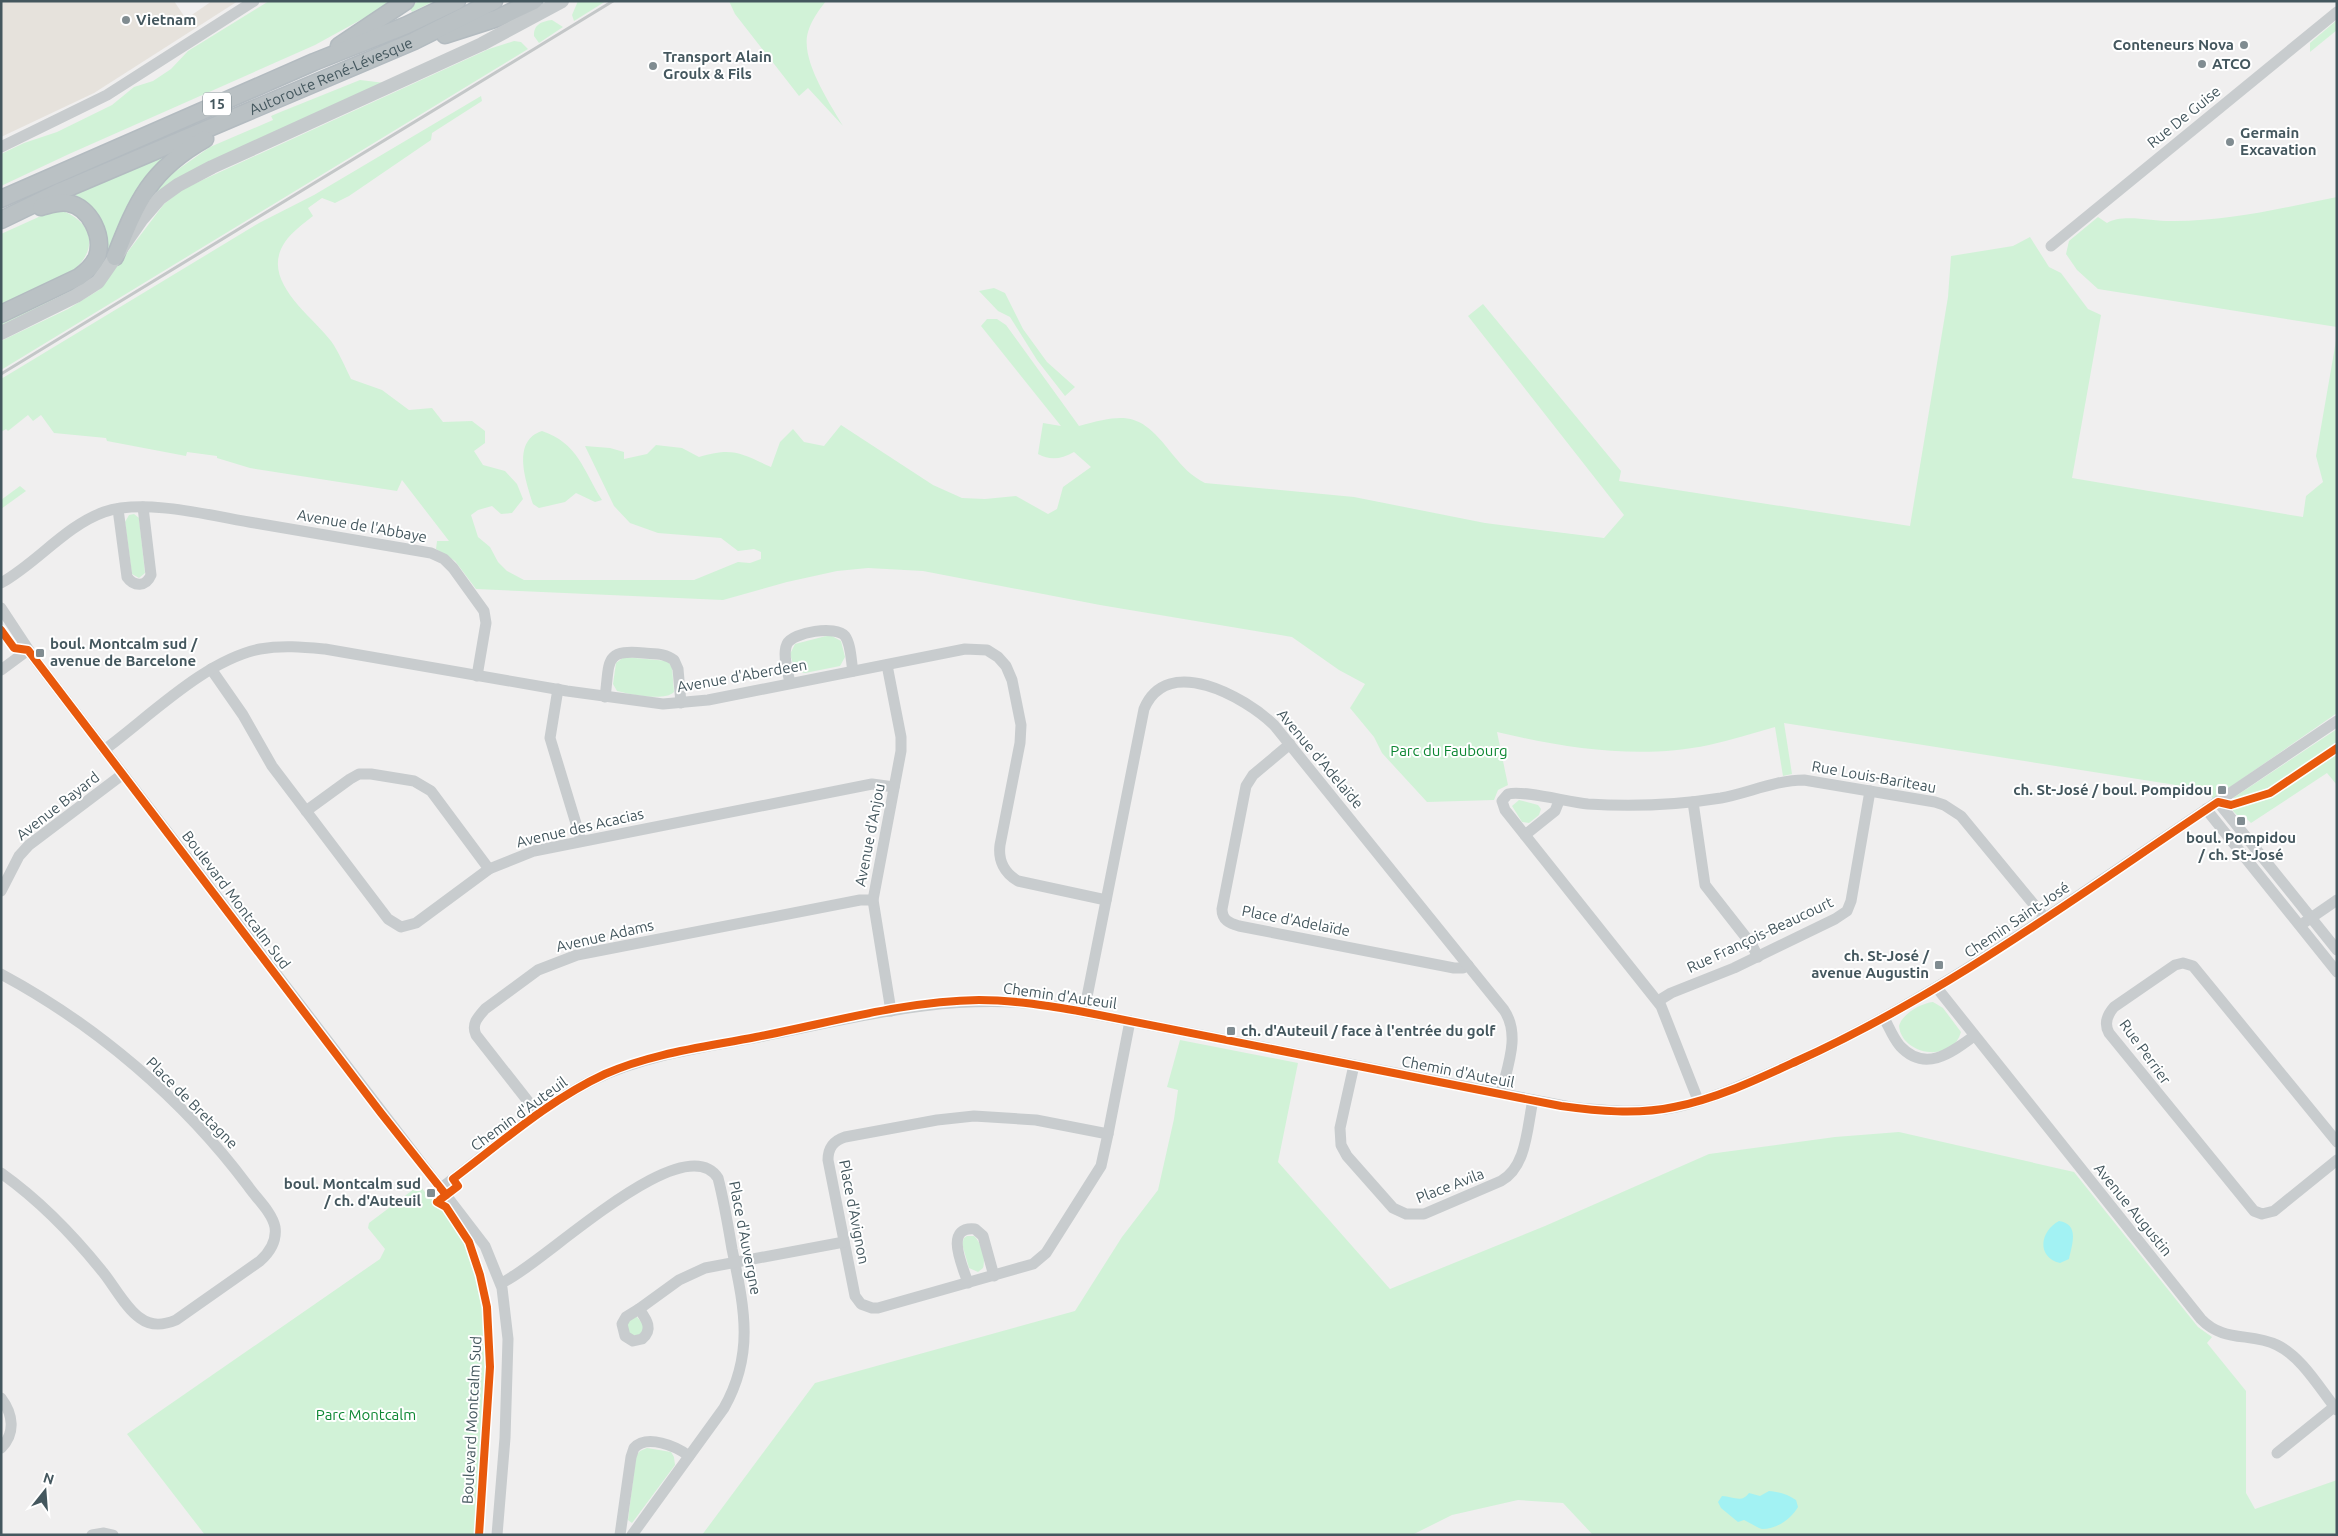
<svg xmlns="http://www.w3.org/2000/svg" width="2338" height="1536" font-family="Ubuntu,sans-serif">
	<rect width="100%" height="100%" fill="#f0efef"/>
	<!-- commercial -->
	<path fill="#e6e2dc" d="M1,1H174L186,19L212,1H238L94,93L1,137Z"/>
	<!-- green -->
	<g fill="#d1f2d7">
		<path d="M269,1H395L315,45L69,154L1,186V154L24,143L57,132L112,105L134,87L153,81L171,69L188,51Z"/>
		<path d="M419,1H434L412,12L409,7Z"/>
		<path d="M578,1H606L574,21L572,15Z"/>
		<path d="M729,1H826C819,10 811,21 808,32C800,59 829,102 843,126L808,88L799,96L735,14Z"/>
		<path d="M552,20L563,27L539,43L534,36C533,25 542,21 552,20Z"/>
		<path d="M2337,20V30L2310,52V43Z"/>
		<path d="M514,41L521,42L528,49L1,370V341L68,309L99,290L164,204L183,189L489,49Z"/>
		<path d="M360,80L385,83L140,209L173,173L210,147L273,120L271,116L278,113Z"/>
		<path d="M481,96L482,101L432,133L431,140L349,196L335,203L322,198L308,208L313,216C303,224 292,232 285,242C259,280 311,315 331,341C339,352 345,367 351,379L382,390L409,410L432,408L443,422L472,421L485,431V443L474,451L483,465L505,471L517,484L523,499L512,513L501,514L492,506L478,510L471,515L478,537L490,547L498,562L507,571L524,580H694L738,562L750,563L761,559V552L754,549L738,551L721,538L658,533L630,523L614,506L585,446L610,448L624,452V459L647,454L656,445L682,448L699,457C733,447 740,453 771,467L780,442L793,429L804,442L824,446L841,425L933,485L962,498L985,499L1016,496L1048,514L1057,509L1063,487L1091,467L1074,452C1061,459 1051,461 1038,454L1043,423L1061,426L981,326L987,319H997L1006,325L1079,426C1128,412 1141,413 1173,455C1183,467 1191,476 1205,483L1354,497L1485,523L1604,538L1624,515L1468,316L1483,304L1621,471L1619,481L1910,526L1948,297L1951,256L2013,246L2030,237L2049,267L2061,273L2088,309L2101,315L2072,478L2303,517L2306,496L2323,482L2316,456L2337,335V713L2213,799L2207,790L1784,723L1792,774L1783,776L1775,727C1753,733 1731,740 1709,745C1639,760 1565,748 1497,732L1508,785L1498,790L1494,800L1427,802L1382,753L1374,737L1350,708L1365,684L1339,670L1292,637L1100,605L923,571L868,568L837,571L787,582L723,600L476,589L455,561L436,549L437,541H449L402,480L397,491L250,468L217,458V456L187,452L186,456L107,441L106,438L54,433L41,415L33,421L28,415L8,431L6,429L1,432V379L259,223L314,195Z"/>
		<path d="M163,157L165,162L106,265L93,281L1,327V320L101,257L75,198L77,193Z"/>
		<path d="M2337,197V327L2098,289L2077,270L2066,254L2069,241L2098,217L2107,223C2122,213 2155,222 2174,221C2230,221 2282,208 2337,197Z"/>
		<path d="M63,211C93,223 98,249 74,270L1,306V234L43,215Z"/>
		<path d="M994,288L1005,293L1023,329L1047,362L1075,387L1065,396L1037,360L1010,317L998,311L979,291Z"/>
		<path d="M542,431C578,443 583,470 602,500L595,502L576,493L565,502L539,508L533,504C526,481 511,441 542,431Z"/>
		<path d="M20,486L26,491L1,509V500Z"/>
		<path d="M134,514L139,518L145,573L139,578L132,574L125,522L129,515Z"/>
		<path d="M830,635L841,641L845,657L840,666L805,673L795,671L790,654L795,644Z"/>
		<path d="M624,657L668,661L672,667L674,692C664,702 629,694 617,691L613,684L616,663Z"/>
		<path d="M2337,729V785L2327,773L2251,823L2245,817H2239L2233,811L2234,807C2245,802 2257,803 2268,797C2286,788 2303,773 2320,762L2318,758L2267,792L2235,801L2233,798Z"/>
		<path d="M1519,800L1538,805L1541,809L1539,815L1529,823L1522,822L1512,806Z"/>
		<path d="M1933,1002L1943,1008L1961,1032C1953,1063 1902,1056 1899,1026C1902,1014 1921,1003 1933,1002Z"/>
		<path d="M1180,1040L1298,1063L1278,1162L1390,1289L1545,1226L1709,1154L1835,1137L1899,1132L2074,1172L2198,1327L2212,1337L2207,1343L2246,1391V1493L2255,1509L2337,1480V1535H1593L1563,1503L1518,1500L1452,1515L1412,1535H702L815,1383L1075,1311L1122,1237L1158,1190L1174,1119L1178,1090L1167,1087Z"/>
		<path d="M422,1183L421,1187L428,1196L430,1195C435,1200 440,1203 444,1208C449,1213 461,1231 465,1239C493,1301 489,1370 485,1436C482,1469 480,1502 477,1535H205L127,1434L380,1259L385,1249L368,1228L369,1223Z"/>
		<path d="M967,1236H974C981,1242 986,1259 983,1268L978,1272L969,1268L962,1244L964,1238Z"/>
		<path d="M636,1316L644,1325L641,1336L630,1335L626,1326L628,1322Z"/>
		<path d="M647,1448L671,1452L674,1457L675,1465L632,1523L628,1520L636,1456L640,1451Z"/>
	</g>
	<!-- water -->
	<g fill="#a2f2f3">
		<path d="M2059,1221C2080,1224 2072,1245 2069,1259L2060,1263C2036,1257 2040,1231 2059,1221Z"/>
		<path d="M1769,1491C1780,1492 1787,1494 1796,1500L1798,1507C1791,1519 1777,1529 1762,1529C1757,1528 1749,1522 1744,1520L1738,1522L1721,1508L1718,1502L1722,1496C1733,1496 1741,1504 1749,1493L1760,1496Z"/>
	</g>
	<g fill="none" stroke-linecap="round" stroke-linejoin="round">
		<defs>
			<g id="highway">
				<path d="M445,35L498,18L534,1"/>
				<path d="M339,46L406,1"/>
				<path d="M1,199L314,62L407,25L457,1"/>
				<path id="s1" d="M1,220L61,191L414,41L494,1"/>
				<path d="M115,257C137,201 150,170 205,139"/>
				<path d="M1,314L79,277C86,272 93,266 97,257C104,236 90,207 68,203C59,201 49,205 41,207"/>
			</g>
		</defs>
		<!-- highway casing -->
		<use href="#highway" stroke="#b3bbc0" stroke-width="19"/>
		<!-- minor -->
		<g stroke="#c8ccce" stroke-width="11">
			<path d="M1,147L107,95L254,1"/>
			<path d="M2051,246L2337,12"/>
			<path d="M118,509L127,577C134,587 146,587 151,575L143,507"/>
			<path d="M1,583C37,563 65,526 104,512C145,498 212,516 255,523C314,533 372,543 431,553L444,559L453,568L484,611L486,623L477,676"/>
			<path d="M1,608L34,658L485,1246L502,1288L508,1339L505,1438L497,1535"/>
			<path d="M887,665L901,737V751L873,900L891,1011"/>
			<path d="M211,669L243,715L272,766L388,919L401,927L416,923L489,869L534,851L872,784L894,787"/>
			<path d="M1,670L28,650"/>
			<path d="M790,683C788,672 782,655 787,644C793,632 836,625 845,636C851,644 851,661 853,671"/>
			<path d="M558,689L550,738L581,840"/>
			<path d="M605,697C610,662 603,649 644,653C655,654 665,653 674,660L678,669L681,703"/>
			<path d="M1290,744L1253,775L1246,786L1222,909C1222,920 1229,923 1239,926L1454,968H1463L1468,965"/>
			<path d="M104,750C149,717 205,660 260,649C282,645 303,647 325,649L567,691L663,704L708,700L965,649L987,650L998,657L1006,666L1012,680L1021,725L1020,743L1000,845C998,860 1004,873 1018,881L1106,900"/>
			<path d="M1693,802L1705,885L1752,945L1758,957"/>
			<path d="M2218,802L2337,950"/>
			<path d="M2206,809L2337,972"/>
			<path d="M306,811L350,779L359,774H371L414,781L431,791L489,869"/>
			<path d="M1525,835L1555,811L1559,801"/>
			<path d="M1,891L19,856L29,845L123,774"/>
			<path d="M2305,922L2337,900"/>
			<path d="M1,974C96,1025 183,1099 248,1186C256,1198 272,1212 275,1227C277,1241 270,1252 260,1261L176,1320C164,1325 152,1327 140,1318C126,1309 113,1284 102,1271C73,1235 39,1200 1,1173"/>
			<path d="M1937,988L2201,1319C2224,1343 2250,1332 2277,1345C2302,1357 2320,1389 2337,1410"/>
			<path d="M1658,1001L1671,993L1734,968L1835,919L1847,911L1851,901L1870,791"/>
			<path d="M1084,1012L1144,709C1167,653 1245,697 1274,725L1504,1010C1521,1035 1507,1067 1501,1094"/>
			<path d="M1884,1018C1889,1027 1893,1038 1900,1046C1925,1073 1951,1053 1974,1036"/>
			<path d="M1354,1065L1340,1128L1341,1145L1347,1156L1393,1208L1406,1214H1424L1501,1181C1527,1167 1527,1127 1533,1100"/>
			<path d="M1698,1100L1661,1006L1505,810L1502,801L1508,794C1524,790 1567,802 1588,804C1632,807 1677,805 1721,798C1748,793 1776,780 1804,780L1935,802L1944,805L1961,816L2045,918"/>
			<path d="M538,1114L476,1035C471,1024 478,1017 485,1009L538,970L577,955L860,900H873"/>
			<path d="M974,1116L1036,1120L1108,1134L1101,1166L1046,1253L1033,1264L878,1308H872L861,1304L855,1296L828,1160C828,1148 833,1141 845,1137L937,1120Z"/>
			<path d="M1108,1134L1130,1021"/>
			<path d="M2337,1142L2193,966L2183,963L2175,965L2114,1007C2107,1015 2104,1024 2109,1033L2254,1211L2262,1214L2274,1211L2337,1160"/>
			<path d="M441,1188C491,1151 538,1107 595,1079C647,1054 706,1047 763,1036C858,1017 949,992 1047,1005L1570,1107C1605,1111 1641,1114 1676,1107C1708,1100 1740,1086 1770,1073C1879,1027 1977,964 2075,898C2162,839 2249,780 2337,721"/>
			<path d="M501,1283C539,1268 683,1124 718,1178C724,1201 728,1225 732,1249C744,1307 755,1353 724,1408L632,1535"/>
			<path d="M968,1283C963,1267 943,1226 975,1229L983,1236L994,1276"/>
			<path d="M639,1309L679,1280L705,1268L844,1242"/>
			<path d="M639,1309C646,1319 654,1329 642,1339L633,1341L625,1336L622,1324L626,1317Z"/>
			<path d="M1,1398C13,1414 16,1433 1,1448"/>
			<path d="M2277,1453L2334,1407"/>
			<path d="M92,1535L104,1533L113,1535"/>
			<path d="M620,1535L631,1457L634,1448C647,1434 676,1446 689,1456"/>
		</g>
		<!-- major -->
		<path stroke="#c5cacc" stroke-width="14" d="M1,333L76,296L98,282L141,220L160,198L178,185L212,167L482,44L562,1"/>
		<!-- highway -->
		<use href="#highway" stroke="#bac1c4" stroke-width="16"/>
		<!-- rail -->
		<path stroke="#c4c7c8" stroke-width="3" d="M1,374L613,1"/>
		<defs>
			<g id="cycleway">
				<path d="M1,630L14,648L28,650L381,1113L446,1195"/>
				<path d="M479,1535L490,1367L487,1307L480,1275L469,1242L446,1207L437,1202L458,1186L453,1179C502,1142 549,1100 605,1074C652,1053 705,1047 756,1037C829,1023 904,1001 979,1000C1015,1000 1050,1006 1084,1012L1561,1106C1597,1111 1637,1115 1674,1107C1716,1099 1758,1079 1797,1061C1948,993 2081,893 2218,802L2231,805L2270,793L2337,748"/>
			</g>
		</defs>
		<!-- cycleway casing -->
		<use href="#cycleway" stroke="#fff" stroke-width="11"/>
		<!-- cycleway -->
		<use href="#cycleway" stroke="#e8590c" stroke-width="8"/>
	</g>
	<!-- markers -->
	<g fill="#808c91" stroke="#fff" stroke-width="2">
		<circle cx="126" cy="20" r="5"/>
		<circle cx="2244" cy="45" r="5"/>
		<circle cx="2202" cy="64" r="5"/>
		<circle cx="653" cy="66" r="5"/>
		<circle cx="2230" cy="142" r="5"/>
		<rect x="35" y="648" width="10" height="10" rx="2.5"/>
		<rect x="2217" y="785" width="10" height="10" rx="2.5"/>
		<rect x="2236" y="816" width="10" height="10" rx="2.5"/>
		<rect x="1934" y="960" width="10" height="10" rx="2.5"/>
		<rect x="1226" y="1026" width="10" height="10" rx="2.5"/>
		<rect x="426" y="1188" width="10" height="10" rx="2.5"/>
	</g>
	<g text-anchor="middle" stroke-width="4" stroke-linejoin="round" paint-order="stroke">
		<!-- shield labels -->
		<rect fill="#fff" stroke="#7c898e" stroke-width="1" x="203" y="92.5" width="28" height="23" rx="4"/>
		<g font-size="14" font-weight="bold" fill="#44575e">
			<text x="217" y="109">15</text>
		</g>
		<!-- poi labels -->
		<g font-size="15" font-weight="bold" fill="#44575e" stroke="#fff" text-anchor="start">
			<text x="136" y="25">Vietnam</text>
			<text x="2234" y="50" text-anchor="end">Conteneurs Nova</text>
			<text x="663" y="62">Transport Alain<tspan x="663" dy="17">Groulx &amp; Fils</tspan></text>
			<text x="2212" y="69">ATCO</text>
			<text x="2240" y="138">Germain<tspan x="2240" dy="17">Excavation</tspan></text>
			<text x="50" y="649">boul. Montcalm sud /<tspan x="50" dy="17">avenue de Barcelone</tspan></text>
			<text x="2212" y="795" text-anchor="end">ch. St-José / boul. Pompidou</text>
			<text x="2241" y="843" text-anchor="middle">boul. Pompidou<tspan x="2241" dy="17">/ ch. St-José</tspan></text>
			<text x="1929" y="961" text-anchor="end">ch. St-José /<tspan x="1929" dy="17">avenue Augustin</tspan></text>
			<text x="1241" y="1036">ch. d'Auteuil / face à l'entrée du golf</text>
			<text x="421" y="1189" text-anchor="end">boul. Montcalm sud<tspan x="421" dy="17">/ ch. d'Auteuil</tspan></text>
		</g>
		<!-- street labels -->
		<g font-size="15" fill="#44575e" stroke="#fff">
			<text dy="5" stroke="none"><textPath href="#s1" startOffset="360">Autoroute René-Lévesque</textPath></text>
			<text transform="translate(2184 117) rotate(-39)" y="5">Rue De Guise</text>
			<text transform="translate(362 526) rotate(10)" y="5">Avenue de l'Abbaye</text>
			<text transform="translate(742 676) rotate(-10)" y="5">Avenue d'Aberdeen</text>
			<text transform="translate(1320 759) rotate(50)" y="5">Avenue d'Adelaïde</text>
			<text transform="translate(1874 777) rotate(10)" y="5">Rue Louis-Bariteau</text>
			<text transform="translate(58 806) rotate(-38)" y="5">Avenue Bayard</text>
			<text transform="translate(580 828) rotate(-13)" y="5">Avenue des Acacias</text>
			<text transform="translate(870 835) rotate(-79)" y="5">Avenue d'Anjou</text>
			<text transform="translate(236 900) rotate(53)" y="5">Boulevard Montcalm Sud</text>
			<text transform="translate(2017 920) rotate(-34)" y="5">Chemin Saint-José</text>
			<text transform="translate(1296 921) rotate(11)" y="5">Place d'Adelaïde</text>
			<text transform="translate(1760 935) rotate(-25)" y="5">Rue François-Beaucourt</text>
			<text transform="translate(605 936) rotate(-13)" y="5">Avenue Adams</text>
			<text transform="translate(1060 996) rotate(8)" y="5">Chemin d'Auteuil</text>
			<text transform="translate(2145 1052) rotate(54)" y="5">Rue Perrier</text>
			<text transform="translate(1458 1072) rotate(11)" y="5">Chemin d'Auteuil</text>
			<text transform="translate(192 1103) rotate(45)" y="5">Place de Bretagne</text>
			<text transform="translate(519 1114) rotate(-36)" y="5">Chemin d'Auteuil</text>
			<text transform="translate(1450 1186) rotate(-21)" y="5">Place Avila</text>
			<text transform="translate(2133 1210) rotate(51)" y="5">Avenue Augustin</text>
			<text transform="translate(854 1212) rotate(79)" y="5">Place d'Avignon</text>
			<text transform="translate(745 1238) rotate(79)" y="5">Place d'Auvergne</text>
			<text transform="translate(472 1420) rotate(-87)" y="5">Boulevard Montcalm Sud</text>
		</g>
		<!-- park labels -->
		<g font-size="15" fill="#0d8733" stroke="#fff">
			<text x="1449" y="756">Parc du Faubourg</text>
			<text x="366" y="1420">Parc Montcalm</text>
		</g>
	</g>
	<!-- border -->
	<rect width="2338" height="1536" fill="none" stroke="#44575e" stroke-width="5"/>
	<!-- north arrow -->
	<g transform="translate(45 1491) rotate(17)" stroke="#ffffff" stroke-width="4" paint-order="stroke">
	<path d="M0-4L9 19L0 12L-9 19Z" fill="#44575e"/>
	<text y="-8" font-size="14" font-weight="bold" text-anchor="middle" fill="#44575e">N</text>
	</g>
</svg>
